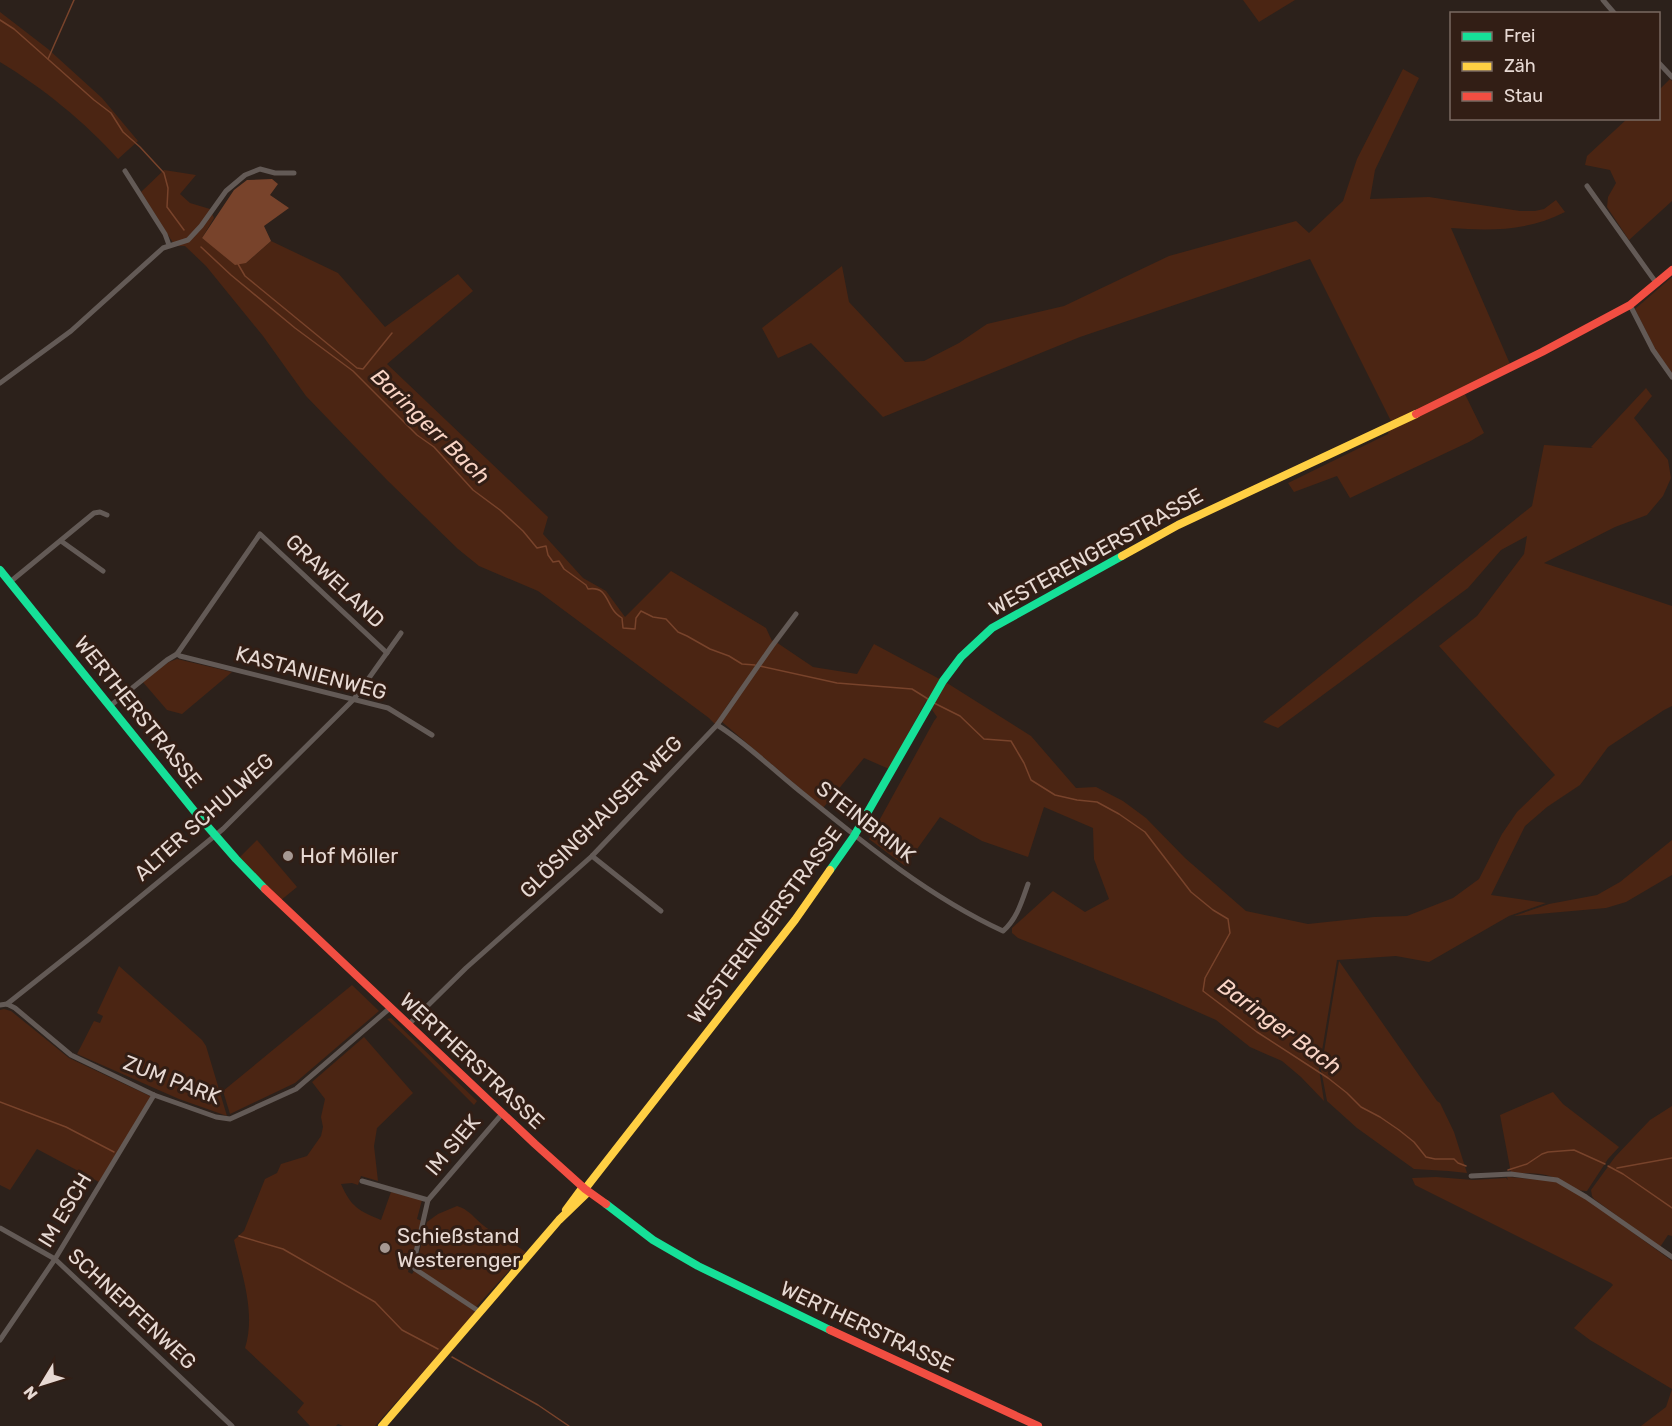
<svg xmlns="http://www.w3.org/2000/svg" width="1672" height="1426" font-family="Rubik,sans-serif">
	<rect width="100%" height="100%" fill="#2c211b"/>
	<!-- green -->
	<g fill="#4b2513">
		<path d="M1243,0H1295L1259,22Z"/>
		<path d="M0,12L48,49L102,98L138,141L118,159C85,122 43,88 0,62Z"/>
		<path d="M1403,69L1419,78L1375,170L1370,199L1429,197L1520,211H1535L1544,209L1556,200L1565,212C1528,231 1491,231 1451,228L1510,364L1462,388L1484,433L1469,442L1350,498L1337,476L1294,492L1288,483L1388,434L1391,421L1310,259L1080,337L883,417L811,343L778,358L762,328L842,266L849,302L905,362L924,361L959,343L987,324L1064,306L1169,256L1296,221L1309,233L1343,201L1357,159Z"/>
		<path d="M1670,79L1672,81V201L1629,240L1607,207L1608,197L1616,183L1610,170L1585,165L1587,156L1627,119L1658,118L1659,90Z"/>
		<path d="M164,170L196,175L180,194L190,203L210,209L214,218L202,238L218,250L246,263L271,241L338,273L385,327L458,274L473,291L387,364L548,517L543,534L583,578L606,591L625,617L671,571L766,628L772,641L773,640L813,667L857,674L874,644L947,683L1031,736L1076,788L1096,787L1123,801L1146,818L1185,858L1246,911L1308,924L1374,917L1407,916L1453,898L1479,879L1502,834L1517,812L1555,775L1439,646L1477,616L1524,554L1527,536L1501,550L1468,588L1278,728L1263,722L1532,506L1544,445L1593,448L1591,447L1646,388L1652,396L1634,418L1668,460L1671,478L1663,496L1647,515L1615,527L1544,563L1672,606V706L1664,710L1608,747L1580,785L1547,807L1525,826L1491,895L1546,903L1509,916L1429,962L1396,956L1337,960L1319,1069L1324,1101L1301,1077L1282,1061L1250,1047L1216,1020L1155,993L1018,938L1012,933V928L1053,891L1085,912L1109,899L1094,859L1093,828L1044,807L1028,857L982,841L940,817L905,866L869,839L934,721L937,717L926,701L889,769L864,758L823,808L721,721L737,697H733L715,724L709,718L538,591L479,566L458,549L387,480L306,396L263,336L206,266L185,246H175L141,192Z"/>
		<path d="M1672,277V373L1657,353L1635,309Z"/>
		<path d="M177,659L232,672L182,714L167,710L142,681L169,662Z"/>
		<path d="M257,840L297,887L280,901L239,858Z"/>
		<path d="M1672,840V875L1626,902L1606,908L1514,916L1549,904L1597,895L1620,882Z"/>
		<path d="M1339,961L1437,1101L1440,1103L1454,1132L1467,1173L1448,1171L1414,1169L1357,1128L1327,1101L1321,1070Z"/>
		<path d="M119,966L202,1040L206,1046L227,1116L179,1099L77,1054L94,1021L100,1023L103,1016L97,1013Z"/>
		<path d="M352,985L379,1011L295,1083L230,1114L223,1091Z"/>
		<path d="M4,1009L11,1011L69,1058L152,1097L99,1182L37,1149L10,1190L0,1185V1010Z"/>
		<path d="M391,1018L477,1101L474,1105L410,1041L387,1019Z"/>
		<path d="M364,1037L413,1093L377,1128L374,1146L378,1181L361,1176L358,1185L352,1183L341,1184C351,1207 359,1211 381,1220L391,1192L422,1200L417,1219L422,1221L408,1272L412,1274L414,1271L476,1312L375,1426H343L338,1424L336,1426H310L297,1412L304,1403L245,1348C256,1313 242,1275 234,1240L244,1231L265,1179L277,1173L281,1164L307,1156L321,1136L323,1127L321,1117L325,1099L312,1082Z"/>
		<path d="M1553,1092L1563,1104L1619,1147L1608,1159L1587,1191C1574,1192 1560,1178 1546,1175C1534,1173 1522,1173 1511,1173L1500,1115Z"/>
		<path d="M1672,1106V1236L1668,1235L1660,1247L1594,1199L1592,1196L1591,1190L1615,1157L1650,1120Z"/>
		<path d="M1436,1177L1473,1180L1506,1178L1508,1180L1507,1177L1555,1181L1588,1200L1672,1261V1426H1641L1666,1407L1672,1389L1590,1340L1574,1328L1613,1285L1611,1283L1415,1185L1412,1178Z"/>
		<path d="M457,1206C472,1210 479,1226 493,1231L526,1252L476,1307L420,1270L417,1266V1261L427,1222L438,1214Z"/>
	</g>
	<!-- water -->
	<path fill="#78432b" d="M272,179L278,184L270,195L289,208L264,226L271,241L246,263L235,265L202,238L234,190L247,180Z"/>
	<g fill="none" stroke-linecap="round" stroke-linejoin="round">
		<!-- stream -->
		<g stroke="#78432b" stroke-width="1.5">
			<path d="M0,20L14,29L94,100L111,113L123,132L140,147L164,173L168,188L167,207L184,230"/>
			<path d="M48,59L74,0"/>
			<path d="M201,247L231,275L295,328L353,371L417,435L434,447L473,490L500,510L523,531L537,548L546,546L548,555L553,562L559,561L564,569L586,585L588,589C606,586 606,601 614,611C616,614 619,616 622,618L623,628L635,629L636,618L641,611L653,617L666,619L678,632L687,636L710,649L729,656L742,664L755,665"/>
			<path d="M238,264L245,276L357,368L363,369L392,333"/>
			<path d="M760,666L837,683L912,689L928,699"/>
			<path d="M934,703L960,716L984,739L1011,741L1024,763L1031,780L1055,795L1077,800L1097,802L1119,814L1145,832L1191,892L1213,910L1228,919L1230,933L1205,978L1203,991L1257,1032L1328,1078L1347,1093L1361,1107L1380,1117L1399,1130L1414,1142L1426,1157L1435,1159H1454L1458,1163L1466,1166"/>
			<path d="M0,1102L66,1127L114,1152"/>
			<path d="M1608,1166L1623,1174L1672,1208"/>
			<path d="M1617,1168L1672,1158"/>
			<path d="M1508,1170L1527,1164L1542,1154L1548,1152L1574,1150L1605,1164"/>
			<path d="M239,1236L283,1249L375,1302L402,1330L438,1349"/>
			<path d="M452,1357L538,1405L569,1426"/>
		</g>
		<!-- street -->
		<g stroke="#635a56" stroke-width="5">
			<path d="M1603,0L1615,14"/>
			<path d="M1658,62L1672,77"/>
			<path d="M125,171L165,234L169,245"/>
			<path d="M1587,186L1657,284"/>
			<path d="M1630,305L1653,350L1672,377"/>
			<path d="M0,383L71,331L163,248L188,240L201,226L226,191L245,175L260,169L275,173H294"/>
			<path d="M61,541L103,571"/>
			<path d="M10,582L94,513L100,512L107,515"/>
			<path d="M177,654L180,656L388,708L432,735"/>
			<path d="M110,706L167,660L177,654L260,534L387,653"/>
			<path d="M717,725C745,742 771,768 796,788C861,841 927,896 1003,931C1017,919 1022,901 1028,884"/>
			<path d="M592,856L661,911"/>
			<path d="M7,1004L89,939L223,829L354,699L401,633"/>
			<path d="M0,1005L7,1004L15,1008L71,1055L154,1095L216,1117L230,1119L296,1089L390,1008"/>
			<path d="M408,1025L466,968L592,856L717,725L772,646L796,614"/>
			<path d="M1471,1176L1511,1174L1557,1180L1586,1197L1672,1257"/>
			<path d="M362,1181L428,1200L502,1114"/>
			<path d="M428,1200L413,1265L415,1269L480,1312"/>
			<path d="M0,1228L55,1259L232,1426"/>
			<path d="M0,1340L55,1259L154,1095"/>
		</g>
		<!-- fast -->
		<g stroke="#16e098" stroke-width="8">
			<path d="M0,570L195,812L236,859L265,889"/>
			<path d="M830,870L854,836L943,681L961,657L992,628L1122,556"/>
			<path d="M606,1204L653,1240L698,1266L830,1330"/>
		</g>
		<!-- slow -->
		<g stroke="#ffcf43" stroke-width="8">
			<path d="M1122,556L1178,525L1416,414"/>
			<path d="M585,1189L795,920L830,870"/>
			<path d="M566,1210L583,1187"/>
			<path d="M382,1426L559,1220L588,1192"/>
		</g>
		<!-- jam -->
		<g stroke="#f24e42" stroke-width="8">
			<path d="M1416,414L1542,352L1630,305L1672,270"/>
			<path d="M265,889L535,1144L585,1189L606,1204"/>
			<path d="M830,1330L1038,1426"/>
		</g>
	</g>
	<!-- markers -->
	<g fill="#a69993" stroke="#321e15" stroke-width="2">
		<circle cx="288" cy="856" r="6"/>
		<circle cx="385" cy="1248" r="6"/>
	</g>
	<g text-anchor="middle" stroke-width="6" stroke-linejoin="round" paint-order="stroke">
		<!-- street labels -->
		<g font-size="21" fill="#e7d9d3" stroke="#321e15">
			<text transform="translate(1096 552) rotate(-29)" y="7">WESTERENGERSTRASSE</text>
			<text transform="translate(335 581) rotate(43)" y="7">GRAWELAND</text>
			<text transform="translate(311 673) rotate(15)" y="7">KASTANIENWEG</text>
			<text transform="translate(138 712) rotate(51)" y="7">WERTHERSTRASSE</text>
			<text transform="translate(204 817) rotate(-42)" y="7">ALTER SCHULWEG</text>
			<text transform="translate(601 817) rotate(-45)" y="7">GLÖSINGHAUSER WEG</text>
			<text transform="translate(866 822) rotate(38)" y="7">STEINBRINK</text>
			<text transform="translate(765 925) rotate(-53)" y="7">WESTERENGERSTRASSE</text>
			<text transform="translate(472 1061) rotate(43)" y="7">WERTHERSTRASSE</text>
			<text transform="translate(172 1080) rotate(21)" y="7">ZUM PARK</text>
			<text transform="translate(453 1145) rotate(-50)" y="7">IM SIEK</text>
			<text transform="translate(65 1210) rotate(-59)" y="7">IM ESCH</text>
			<text transform="translate(132 1309) rotate(43)" y="7">SCHNEPFENWEG</text>
			<text transform="translate(867 1327) rotate(25)" y="7">WERTHERSTRASSE</text>
		</g>
		<!-- poi labels -->
		<g font-size="21" fill="#e7d9d3" stroke="#321e15" text-anchor="start">
			<text x="300" y="863">Hof Möller</text>
			<text x="397" y="1243">Schießstand<tspan x="397" dy="24">Westerenger</tspan></text>
		</g>
		<!-- water labels -->
		<g font-size="22" font-style="italic" fill="#f9d4c5" stroke="#321e15">
			<text transform="translate(431 426) rotate(44)" y="8">Baringerr Bach</text>
			<text transform="translate(1280 1026) rotate(36)" y="8">Baringer Bach</text>
		</g>
	</g>
	<!-- legend -->
	<rect x="1450" y="12" width="210" height="108" fill="#321e15" stroke="#7a6961" stroke-width="1.5"/>
	<rect x="1462" y="32" width="30" height="9" fill="#16e098" stroke="#7a6961" stroke-width="1.5"/>
	<text x="1504" y="42" font-size="18" fill="#e7d9d3">Frei</text>
	<rect x="1462" y="62" width="30" height="9" fill="#ffcf43" stroke="#7a6961" stroke-width="1.5"/>
	<text x="1504" y="72" font-size="18" fill="#e7d9d3">Zäh</text>
	<rect x="1462" y="92" width="30" height="9" fill="#f24e42" stroke="#7a6961" stroke-width="1.5"/>
	<text x="1504" y="102" font-size="18" fill="#e7d9d3">Stau</text>
	<!-- north arrow -->
	<g transform="translate(42 1384) rotate(232)" stroke="#321e15" stroke-width="4.5" paint-order="stroke">
	<path d="M0-4.5L10 22L0 15L-10 22Z" fill="#e7d9d3"/>
	<text y="-9" font-size="16" font-weight="bold" text-anchor="middle" fill="#e7d9d3">N</text>
	</g>
</svg>
